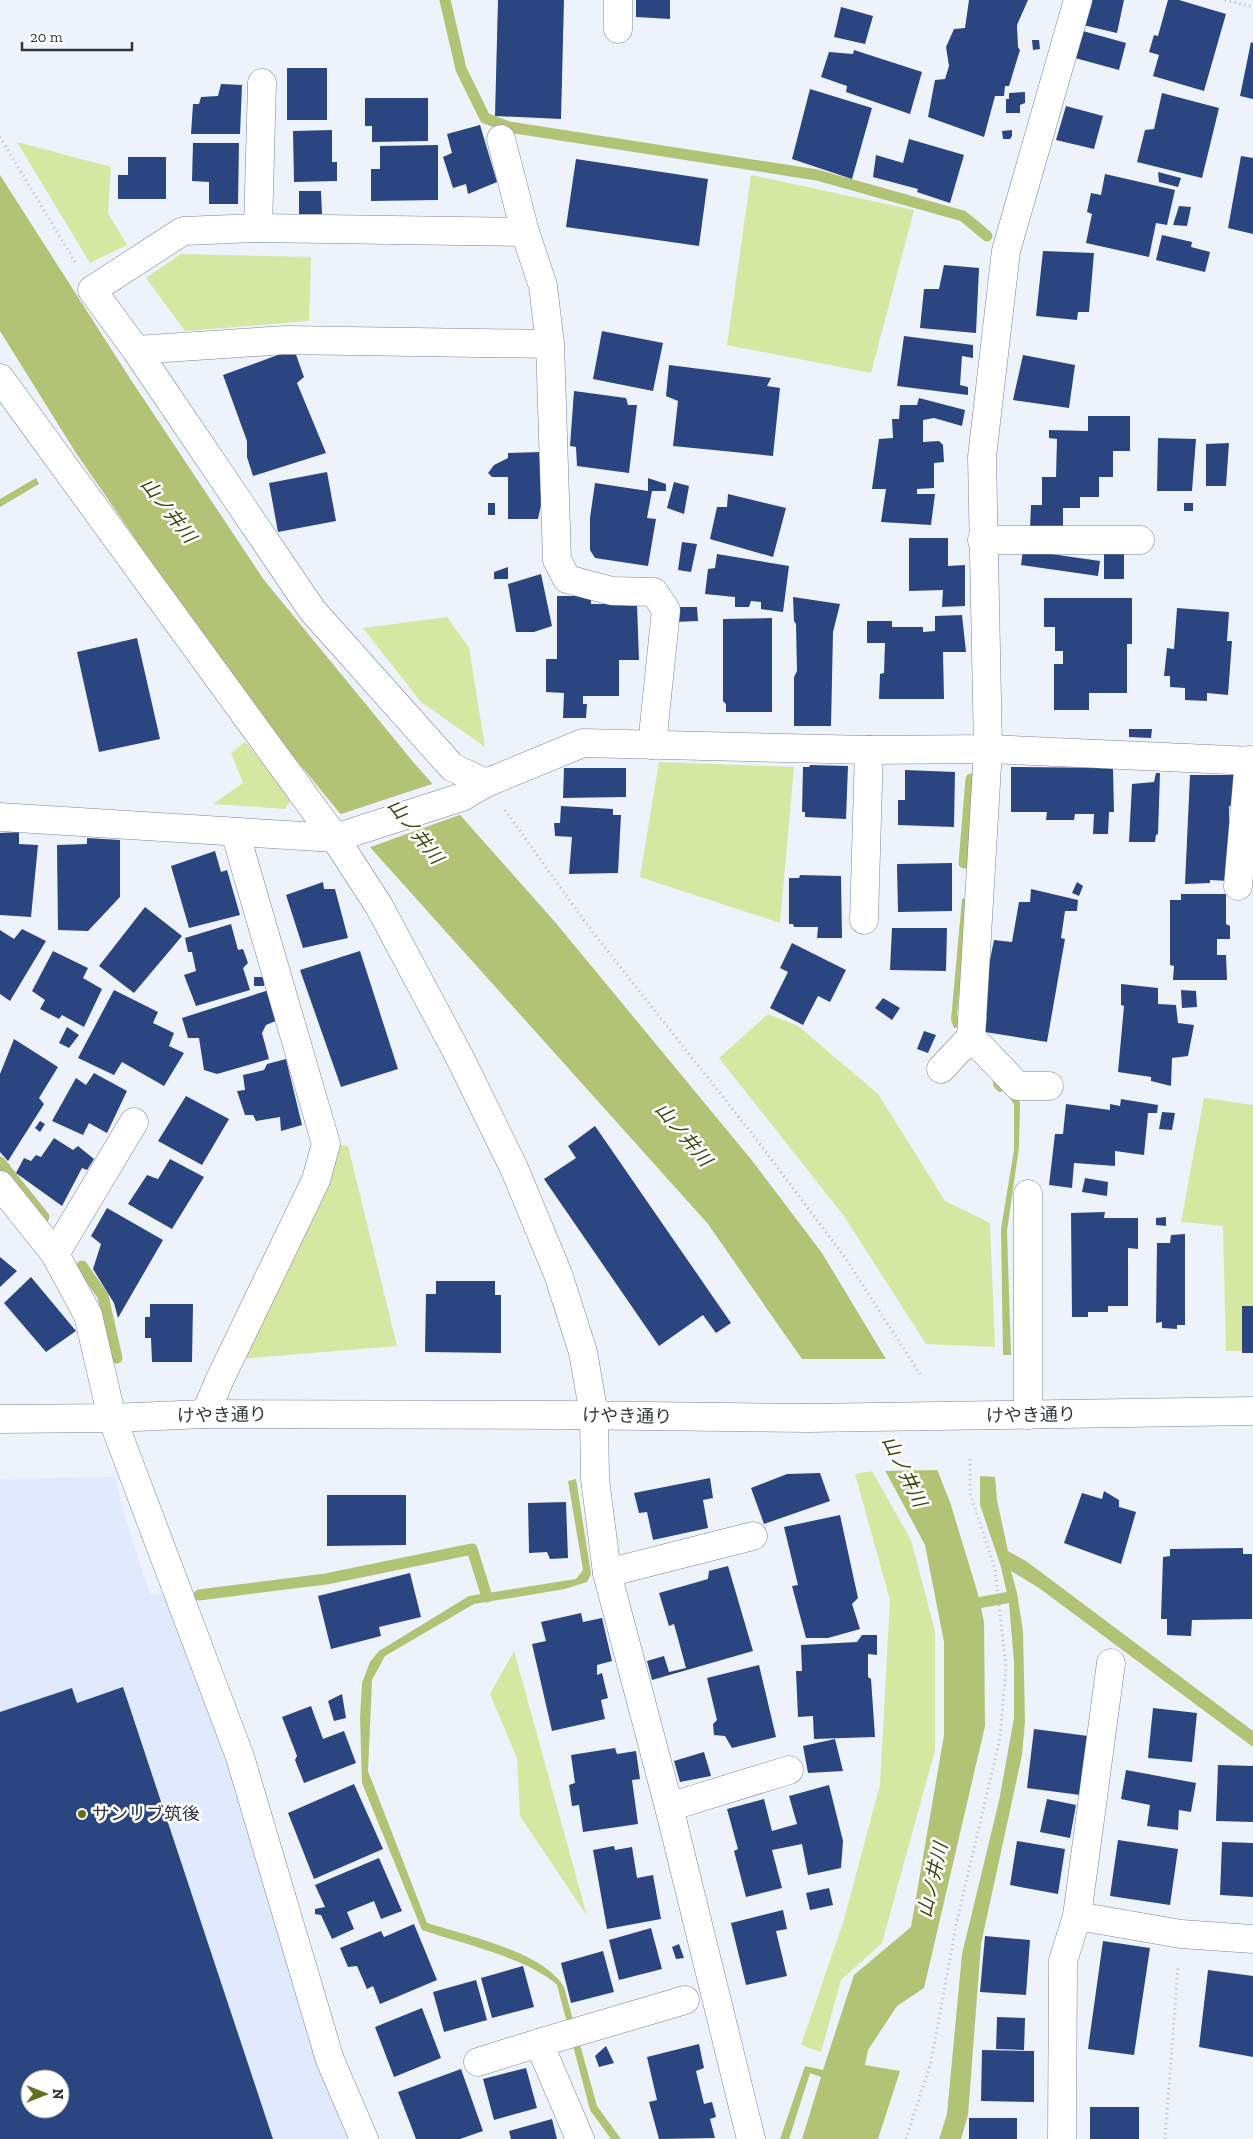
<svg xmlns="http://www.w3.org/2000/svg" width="1253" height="2139" font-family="'Zilla Slab','Noto Sans JP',serif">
	<rect width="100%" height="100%" fill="#eef2fb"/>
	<!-- built -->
	<path fill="#e1eafc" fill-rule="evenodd" d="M116,1477L123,1511L150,1594L169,1593L232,1773L306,2016L334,2105L347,2139H0V1479ZM30,2079H60V2109H30Z"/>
	<!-- green -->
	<g fill="#d6e7a1">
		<path d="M17,142L111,167L108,213L127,245L90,263Z"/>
		<path d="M751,175L914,210L871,373L727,345Z"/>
		<path d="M181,254L311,257L309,321L185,331L146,278Z"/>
		<path d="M447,617L469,648L485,747L421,702L363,628Z"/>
		<path d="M245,742L292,798L285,809L213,804L243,783L231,753Z"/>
		<path d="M659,762L794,767L780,923L640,877Z"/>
		<path d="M768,1014L798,1026L878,1094L945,1201L990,1223L995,1347L926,1344L844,1216L719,1058Z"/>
		<path d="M1204,1098L1253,1105V1351H1226L1223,1226L1181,1222Z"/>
		<path d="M337,1144L348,1146L397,1346L240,1359Z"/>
		<path d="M872,1471L911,1540L935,1631V1750L882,1943L841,1980L821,2052L801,2045L843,1923L880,1785L890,1600L855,1474Z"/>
		<path d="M514,1651L587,1916L520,1816L517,1758L490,1694Z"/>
	</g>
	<!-- water -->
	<g fill="#b2c376">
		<path d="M0,175L129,377L264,580L414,763L555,922L750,1158L822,1253L907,1394L950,1502L978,1594L984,1622L985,1726L924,1988L897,2006L868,2050L865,2065L900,2071L878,2139H802L821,2077L810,2073L789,2139H780L805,2066L823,2070L854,1975L911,1927L944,1735V1642L925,1545L887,1474L797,1352L708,1224L343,817L246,699L76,453L0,331Z"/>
		<path d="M36,478L39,484L0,507V499Z"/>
		<path d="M968,898L957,1014L961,1028H954L951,1020L962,899Z"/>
		<path d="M973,1052L1015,1093L1020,1103L1019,1147L1007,1231L1011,1355H1003L1001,1229L1014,1150V1104L1004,1091L999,1092L993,1086V1080L969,1055Z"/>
		<path d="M980,1476L995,1477L997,1500L1008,1551L1026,1561L1253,1731V1747L1039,1588L1011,1571L1017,1593L1023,1631L1025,1722L1022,1755L981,1944L968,2115L961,2139H939L947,2114L962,1954L999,1801L1014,1718V1662L1009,1603L1001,1567L980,1505Z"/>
		<path d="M576,1479L591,1574L587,1582L565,1589L474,1604L385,1656L372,1680L368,1771L427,1923C465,1935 544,1952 564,1987L597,2106L621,2139H611L590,2110L557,1985C528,1958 460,1943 422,1930L362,1783L360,1718L362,1683L370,1662L379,1651L469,1596L576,1579L583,1570L568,1481Z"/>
	</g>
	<!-- pier -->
	<g fill="#eef2fb">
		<path d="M435,783L462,814L368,848L338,815Z"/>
		<path d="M799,1359H889L909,1393L940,1470L881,1471Z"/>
	</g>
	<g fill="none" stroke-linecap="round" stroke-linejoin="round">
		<!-- stream -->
		<g stroke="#b2c376" stroke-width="11">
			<path d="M445,0L461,69L485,118L509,127L817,175L963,216L987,236"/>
			<path d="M964,863L971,779"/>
			<path d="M0,1162L44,1217"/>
			<path d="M82,1266L103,1296L117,1358"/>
			<path d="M199,1595L326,1579L472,1549L487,1597"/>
			<path d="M966,1605L1011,1597"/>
		</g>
	</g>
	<!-- building -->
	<g fill="#2a457f" fill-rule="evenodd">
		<path d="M498,0H564L561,119L495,116Z"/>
		<path d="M636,0H670V19L636,17Z"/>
		<path d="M969,0H1028L1017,25L1018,47L1020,50L1009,86H1005L1004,96H995L984,137L928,117L935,80L945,79L949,66L946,47L954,29L965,28Z"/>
		<path d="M1090,0H1124L1117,33L1083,25Z"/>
		<path d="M1168,0H1179L1226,14L1204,91L1153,76L1159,55L1149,52L1154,35L1158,36Z"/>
		<path d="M841,7L873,16L865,44L834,37Z"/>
		<path d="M1083,31L1126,43L1119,70L1075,58Z"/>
		<path d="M1032,40H1039L1040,49L1033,50Z"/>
		<path d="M1251,42L1253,43V99L1240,96Z"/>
		<path d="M854,50L922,72L910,114L846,92L847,86L821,77L829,52L853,54Z"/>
		<rect x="287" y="68" width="40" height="52"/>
		<path d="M221,84L242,85L240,134H191L193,104H199L201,97L218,96Z"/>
		<path d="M810,89L872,108L852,179L792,159Z"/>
		<path d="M1025,92V103L1020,105V113H1006V99H1009V93Z"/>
		<path d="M1162,93L1219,108L1202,178L1137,162L1145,130L1154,129Z"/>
		<path d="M365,98H428V141L372,142V126H365Z"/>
		<path d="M1066,106L1103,116L1094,149L1056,140Z"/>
		<path d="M480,125L497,182L468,194L466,184L453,188L443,157L452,153L447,134Z"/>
		<path d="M332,130V162H337V181L294,182L293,131Z"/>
		<path d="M1012,130V136L1010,139H1003L1002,131Z"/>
		<path d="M909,139L964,155L950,203L917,192L918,189L873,177L876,155L903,163Z"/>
		<path d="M193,143H239L238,204H209V182L192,181Z"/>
		<path d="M438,145V200L371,201V169H380V146Z"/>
		<path d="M1241,156L1253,158V234L1228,228Z"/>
		<path d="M128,157H166V199H118V175H128Z"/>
		<path d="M576,159L708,179L699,246L566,227Z"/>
		<path d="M1158,172L1181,178L1178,187L1159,182Z"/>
		<path d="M1105,174L1175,190L1167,225L1156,223L1149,257L1086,243L1092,214L1087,212L1091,193L1101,195Z"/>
		<path d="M299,191H321L322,214H299Z"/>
		<path d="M1179,206L1191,207L1187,226L1173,225Z"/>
		<path d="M1162,235L1192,242L1191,247L1210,252L1205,272L1156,260Z"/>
		<path d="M1043,251L1094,253L1089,312H1078L1077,320L1036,316Z"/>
		<path d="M944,265L979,268L976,333L920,328L924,289H939Z"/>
		<path d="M602,331L663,343L653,391L593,379Z"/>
		<path d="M904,336L973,345V358L962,356L960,385L968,387V395L897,386Z"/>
		<path d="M294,349L304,377L297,383L326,453L253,476L247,457V441L223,375Z"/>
		<path d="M1023,355L1075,365L1069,408L1013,400Z"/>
		<path d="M669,365L771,378L767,386L780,388L773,456L673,446L678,401L666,396Z"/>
		<path d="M574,391L626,398L628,405H637L629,473L577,466L576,447L570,446Z"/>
		<path d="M919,398L965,410L962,426L934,418L923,420V442L939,441L943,445L944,462L934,463V488L917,489V494H935L931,525L881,522L886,489H872L879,439L893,438L892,419H899L900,405H917Z"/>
		<path d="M1088,416H1130V451H1113V477H1099V497H1080V508H1063V527L1030,528L1031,505H1042V477H1056L1057,439L1049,438V430L1088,431Z"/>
		<path d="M1158,438L1196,439L1192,491H1157Z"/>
		<path d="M1229,443L1226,486H1206V444Z"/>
		<path d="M541,452V505L538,519H508V477H492L488,473L494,465L508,458V453Z"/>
		<path d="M327,472L336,521L278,532L269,483Z"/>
		<path d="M648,478L666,484V491H652L647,518L656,519L648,566L595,558L590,550V518L595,483L648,491Z"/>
		<path d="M674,482L689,486L684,514L667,508Z"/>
		<path d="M728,494L786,508L773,557L710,539L717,507H727Z"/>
		<rect x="488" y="503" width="7" height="12"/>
		<rect x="1184" y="503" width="9" height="8"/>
		<path d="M909,538H948V566L965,565V606L942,607L943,590L909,591Z"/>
		<path d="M682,542L697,544L691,572L678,570Z"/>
		<path d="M1023,550L1100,561L1098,576L1021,565Z"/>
		<path d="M717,554L789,566L783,612L761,609V602L751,601L749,607H735V597L705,594L708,569L715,568Z"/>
		<rect x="1104" y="554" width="20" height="25"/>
		<path d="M508,567V579H494V572Z"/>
		<path d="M541,574L552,626L534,632H516L508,584Z"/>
		<path d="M557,596H591V604H637L639,660H619V696H583V704H587L586,718H563L564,693L546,692V659H557Z"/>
		<path d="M793,597L840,604L833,632L831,726H794V677L797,671L796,624L794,621Z"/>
		<path d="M1044,598H1132V644H1127V693H1089V710H1054V664H1063V651H1055V627H1044Z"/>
		<path d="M674,607H697L698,621L675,622Z"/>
		<path d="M1177,608L1229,612L1227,641H1232L1228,695L1207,693V701L1185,700V688L1170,687V676H1164L1167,648L1174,649Z"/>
		<path d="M962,615L966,652H943L944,699H879L880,674L884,673L885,643H867V621H892V627H923V632L935,631V616Z"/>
		<path d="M772,618V712H726V704L723,701V619Z"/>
		<path d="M137,638L160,739L99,752L77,652Z"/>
		<path d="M1129,729H1152L1151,738L1129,737Z"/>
		<path d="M810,765L848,766L846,819L805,817V812H802L803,767H809Z"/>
		<path d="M1011,767L1113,768L1114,812H1109L1108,834H1093L1094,814H1075L1074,820H1046L1047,812H1011Z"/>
		<path d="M564,768H626V797L563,798Z"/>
		<path d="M905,770L955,772L954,827L898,825V800H905Z"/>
		<path d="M1156,773H1160L1158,834L1156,835L1155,842H1129L1132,784L1154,782Z"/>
		<path d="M1190,775H1234L1235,805L1229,806V881L1210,880V883L1185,884Z"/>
		<path d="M561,806L613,809V815H621L618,873L569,874L572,837L555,836L554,823H560Z"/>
		<path d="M19,832V844L38,845L31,917L0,915V833Z"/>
		<path d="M87,838L120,840V897L88,931L58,930L57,845L87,844Z"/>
		<path d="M215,851L221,872L227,870L240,915L189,928L171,866Z"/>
		<path d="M952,863V911L898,912L897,864Z"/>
		<path d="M800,875L841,876L842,938H817L818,927H794L793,924H789V878H799Z"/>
		<path d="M323,882L324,889H335L348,938L303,948L286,895Z"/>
		<path d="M1077,882L1083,886L1079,896L1072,893Z"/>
		<path d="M1031,889L1078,900L1077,911H1065L1061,938L1065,939L1047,1042L985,1032L987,1016L979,1015L994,940L1012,942L1019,902H1030Z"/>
		<path d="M1181,894H1226V924L1230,926V939H1217V955H1226L1227,980H1173L1174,966L1170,965V900H1181Z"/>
		<path d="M145,907L182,936L134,993L99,966Z"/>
		<path d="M231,924L238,950L243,949L248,963L243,968L250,990L196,1006L184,975L196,971L192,952H188L185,938Z"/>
		<path d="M892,928H947L946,971L890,970Z"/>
		<path d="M22,929L46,941L10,1001L0,994V930L14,939Z"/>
		<path d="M792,943L846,970L830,1002L818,996L803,1025L770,1008L788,972L780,968Z"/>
		<path d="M53,951L88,968L83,978L102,989L84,1027L62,1015L59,1019L40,1009L45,1000L32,991Z"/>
		<path d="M360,951L398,1069L341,1087L300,970Z"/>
		<rect x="254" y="977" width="10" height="9"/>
		<path d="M1121,984L1158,988V1004L1176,1005L1178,1023L1194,1025L1188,1056L1172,1058L1171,1086L1151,1081V1077L1118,1072L1124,1006L1121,1005Z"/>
		<path d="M114,990L158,1012L153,1023L174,1033L169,1046L184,1053L164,1086L122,1062L114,1075L78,1058Z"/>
		<path d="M269,990L278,1020L266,1025L262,1033L269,1059L217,1074L204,1070L199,1038H188L182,1018Z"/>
		<path d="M1181,990L1196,991L1197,1007L1182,1008Z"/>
		<path d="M883,998L900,1008L892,1020L875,1008Z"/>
		<path d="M67,1027L79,1035L69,1048L59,1043Z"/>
		<path d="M924,1031L936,1035L928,1053L917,1049Z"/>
		<path d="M14,1039L58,1067L39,1098L44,1104L8,1161L0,1152V1074Z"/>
		<path d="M286,1059L302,1125L281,1131L280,1117L256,1121L253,1115H245L237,1091L245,1090L243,1075L264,1070L267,1064Z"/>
		<path d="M94,1073L127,1091L107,1133L89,1123L83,1135L52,1121L76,1078L86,1085Z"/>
		<path d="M186,1096L229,1119L202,1165L158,1141Z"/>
		<path d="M1121,1099L1158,1105L1157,1113H1148L1144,1155L1115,1151V1166L1074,1163L1072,1188L1049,1185L1055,1134H1063L1066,1104L1110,1110V1104L1120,1106Z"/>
		<path d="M1162,1112L1175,1113L1172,1130L1159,1129Z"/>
		<path d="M40,1121L45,1124L40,1132L35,1128Z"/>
		<path d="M595,1126L731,1323L716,1333L703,1315L659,1346L544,1179L576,1158L568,1146Z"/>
		<path d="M54,1138L73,1150L78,1146L94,1159L87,1170L82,1168L62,1206L16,1173L24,1158L31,1161L36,1155L41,1157Z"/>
		<path d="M170,1159L204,1177L172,1229L128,1204L147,1175L158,1179Z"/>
		<path d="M1085,1178L1108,1182L1107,1196L1082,1192Z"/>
		<path d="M107,1208L163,1240L118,1318L114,1303L93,1269L101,1244L91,1236Z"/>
		<path d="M1105,1212L1104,1218H1138V1249L1128,1248V1306H1108V1312H1088V1317H1072L1071,1213Z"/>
		<path d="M1166,1217V1226L1156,1225V1218Z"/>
		<path d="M1185,1234V1325H1177V1329L1162,1328V1322L1156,1323L1157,1243H1170L1171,1235Z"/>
		<path d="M0,1257L17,1271L0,1287Z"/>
		<path d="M31,1277L76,1331L46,1352L4,1303Z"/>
		<path d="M436,1281H495V1295H501V1353L425,1352L426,1294H436Z"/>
		<path d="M150,1304H193L192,1362H152L151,1338H145V1317H150Z"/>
		<rect x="1242" y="1306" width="11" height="47"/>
		<path d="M820,1473L830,1501L764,1524L751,1488L787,1474Z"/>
		<path d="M710,1478L713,1498L703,1500L708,1528L653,1540L647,1512L639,1513L634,1493Z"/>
		<path d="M1104,1491L1119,1500V1507L1136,1512L1121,1564L1064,1543L1082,1493L1102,1499Z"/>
		<path d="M327,1495H406V1545L327,1546Z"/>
		<path d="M566,1502L568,1558L550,1559L547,1552L529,1553L528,1503Z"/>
		<path d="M840,1515L858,1598L852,1604L860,1629L828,1638H806L792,1586L798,1585L784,1527Z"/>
		<path d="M1243,1548V1554H1252V1619L1192,1620L1191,1636L1167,1635V1619H1161L1163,1557L1170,1556V1549Z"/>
		<path d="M728,1566L753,1651L652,1680L647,1661L664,1656L669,1672L686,1668L674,1624L669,1626L659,1593L708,1579L709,1571Z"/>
		<path d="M410,1573L421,1617L379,1627L381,1636L331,1649L318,1596Z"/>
		<path d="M581,1613L583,1622L602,1618L612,1661L597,1665V1675L602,1673L608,1698L601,1700L605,1719L552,1731L532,1644L546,1641L541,1622Z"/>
		<path d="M862,1635H877V1655L868,1654V1677L871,1679L875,1737L814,1739L813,1716L798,1717L796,1671H802L801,1645L857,1642Z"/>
		<path d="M759,1665L776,1737L732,1748L725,1736L714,1735L713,1724L717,1720L707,1678Z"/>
		<path d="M123,1687L266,2118L273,2139H0V1712L72,1688L77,1703ZM30,2079H60V2109H30Z"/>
		<path d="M342,1694L346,1718L334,1721L328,1701Z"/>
		<path d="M311,1706L323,1739L344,1731L356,1763L304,1783L295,1760L297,1756L282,1717Z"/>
		<path d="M1153,1708L1197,1713L1192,1762L1148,1758Z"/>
		<path d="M1034,1729L1088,1736L1080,1795L1027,1788Z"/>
		<path d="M835,1739L843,1771L808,1773L803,1746Z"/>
		<path d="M615,1748L617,1754L636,1751L640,1779L632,1780L638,1824L583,1832L579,1805L572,1806L569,1785L575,1783L571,1755Z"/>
		<path d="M704,1752L711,1776L680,1782L674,1761Z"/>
		<path d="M1218,1765L1253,1766V1822L1216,1821Z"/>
		<path d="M1126,1770L1196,1783L1191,1812L1179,1810L1178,1830L1147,1826L1150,1805L1121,1799Z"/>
		<path d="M354,1784L383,1849L314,1879L288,1813Z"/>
		<path d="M829,1785L843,1841L841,1868L808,1875L802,1844L772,1850L782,1888L746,1897L734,1851L738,1849L727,1809L764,1799L772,1831L797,1824L789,1796Z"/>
		<path d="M1047,1799L1076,1805L1070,1838L1040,1832Z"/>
		<path d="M1118,1840L1178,1849L1170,1905L1110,1896Z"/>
		<path d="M1017,1841L1065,1849L1058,1894L1010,1885Z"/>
		<path d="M1222,1842L1253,1843V1897L1220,1895Z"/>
		<path d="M614,1846L615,1850L632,1847L637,1878L653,1875L661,1919L607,1929L593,1850Z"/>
		<path d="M379,1858L402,1911L381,1919L374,1901L347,1912L354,1929L332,1939L321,1915L315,1914V1909L325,1907L315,1885Z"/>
		<path d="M829,1888L833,1905L810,1910L806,1893Z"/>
		<path d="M783,1910L787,1929L776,1931L787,1976L746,1985L731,1923Z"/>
		<path d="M414,1924L437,1980L380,2004L373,1986L367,1989L357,1966L348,1967L340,1948L381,1931L384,1937Z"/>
		<path d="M651,1928L662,1969L619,1980L609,1940Z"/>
		<path d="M985,1936L1030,1940L1026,1995L980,1992Z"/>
		<path d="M1103,1941L1150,1948L1134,2055L1088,2049Z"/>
		<path d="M679,1944L684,1958L676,1959L672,1947Z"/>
		<path d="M603,1951L614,1992L571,2003L561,1963Z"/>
		<path d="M523,1966L534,2007L492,2018L481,1978Z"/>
		<path d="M1208,1970L1253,1976V2057L1199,2047Z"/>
		<path d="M476,1980L487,2020L444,2032L433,1992Z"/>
		<path d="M422,2008L441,2058L394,2077L375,2027Z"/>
		<path d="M997,2017L1025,2018L1024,2050L996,2049Z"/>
		<path d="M699,2044L704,2068L696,2071L704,2104L712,2102L716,2117L710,2119L715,2138L659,2139L649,2102L657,2100L647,2057Z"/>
		<path d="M606,2046L614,2063L599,2067L595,2056Z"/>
		<path d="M982,2050L1034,2051V2102L981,2101Z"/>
		<path d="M526,2068L537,2108L494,2120L483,2079Z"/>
		<path d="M461,2069L483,2131L460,2139H416L398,2092Z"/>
		<rect x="1090" y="2107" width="49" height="32"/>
		<rect x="969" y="2118" width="48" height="21"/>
		<path d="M552,2119L557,2139H511L509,2131Z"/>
	</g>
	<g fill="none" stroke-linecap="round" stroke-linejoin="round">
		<defs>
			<g id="minor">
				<path d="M618,29V0"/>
				<path d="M501,139L525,232L543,286L550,344L557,560L567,579L612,591L654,592L666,610L652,745"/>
				<path d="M258,228L262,83"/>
				<path d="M136,350L286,340L550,344"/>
				<path d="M0,378L335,838L379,906L459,1056L514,1168L558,1274L583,1352L594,1415L595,1479L607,1573L669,1807L751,2139"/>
				<path d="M982,540H1140"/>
				<path d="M486,783L452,767L312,610L136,350L92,290L183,231L258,228L525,232"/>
				<path d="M0,817L335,838L462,797L486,783L583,743L869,750L988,749L1253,761"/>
				<path d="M1238,886L1249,760"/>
				<path d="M864,920L869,750"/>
				<path d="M941,1069L971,1037"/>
				<path d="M1049,1086H1018L971,1037L988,749L982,457L1006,251L1078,0"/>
				<path d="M0,1185L55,1254L88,1315L112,1418L240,1757L330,2060L364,2139"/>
				<path d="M1028,1194V1415"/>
				<path d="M55,1254L134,1122"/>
				<path d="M205,1414L220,1379L316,1180L326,1144L235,832"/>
				<path d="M0,1419L112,1418L205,1414L565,1415L808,1418L1253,1411"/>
				<path d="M607,1573L753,1536"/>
				<path d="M669,1807L789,1770"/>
				<path d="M1077,1916L1181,1934L1253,1939"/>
				<path d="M539,2043L685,2000"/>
				<path d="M478,2062L539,2043L580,2139"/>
				<path d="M1062,2139L1063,1961L1077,1916L1111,1663"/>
			</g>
		</defs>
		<!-- minor casing -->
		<use href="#minor" stroke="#798498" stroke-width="29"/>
		<!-- path -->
		<g stroke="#b5b9c2" stroke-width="3" stroke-dasharray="1 4" stroke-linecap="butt">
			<path d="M1225,0L1253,7"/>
			<path d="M0,137L75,262"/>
			<path d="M505,810L591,930L760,1144L844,1256L920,1374"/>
			<path d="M906,2139L931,2062L956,1925L1000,1738L1006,1667L995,1569L970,1493V1457"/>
			<path d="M1165,2139L1178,1968"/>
		</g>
		<!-- minor -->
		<use href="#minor" stroke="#fff" stroke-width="28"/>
	</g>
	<!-- markers -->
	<circle fill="#61701c" stroke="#fff" stroke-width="2" cx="82" cy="1814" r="5"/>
	<g text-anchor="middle" stroke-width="5" stroke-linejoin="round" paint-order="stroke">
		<!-- street labels -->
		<g font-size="18" fill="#30353d" stroke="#fff">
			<text transform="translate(222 1415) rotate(-1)" y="6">けやき通り</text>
			<text transform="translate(1031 1415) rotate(-1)" y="6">けやき通り</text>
			<text transform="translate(627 1416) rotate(1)" y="6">けやき通り</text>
		</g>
		<!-- poi labels -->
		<g font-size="18" fill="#30353d" stroke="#fff" text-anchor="start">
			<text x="92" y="1820">サンリブ筑後</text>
		</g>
		<!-- water labels -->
		<g font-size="19" font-style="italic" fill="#3f4910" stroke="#fff">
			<text transform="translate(169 510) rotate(52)" y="7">山ノ井川</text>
			<text transform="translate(416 831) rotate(52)" y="7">山ノ井川</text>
			<text transform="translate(684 1134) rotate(50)" y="7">山ノ井川</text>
			<text transform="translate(905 1471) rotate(64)" y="7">山ノ井川</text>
			<text transform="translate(932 1880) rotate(-77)" y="7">山ノ井川</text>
		</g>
	</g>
	<!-- north arrow -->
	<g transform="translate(45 2094) rotate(90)"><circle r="24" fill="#ffffff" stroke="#acaeb1"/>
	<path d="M0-4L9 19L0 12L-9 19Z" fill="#61701c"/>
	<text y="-8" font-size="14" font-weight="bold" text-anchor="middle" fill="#30353d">N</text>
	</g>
	<!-- scale -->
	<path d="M22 42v8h110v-8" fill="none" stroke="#30353d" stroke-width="2.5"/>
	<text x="30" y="42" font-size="15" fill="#30353d" stroke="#ffffff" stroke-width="4" paint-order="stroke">20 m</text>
</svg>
